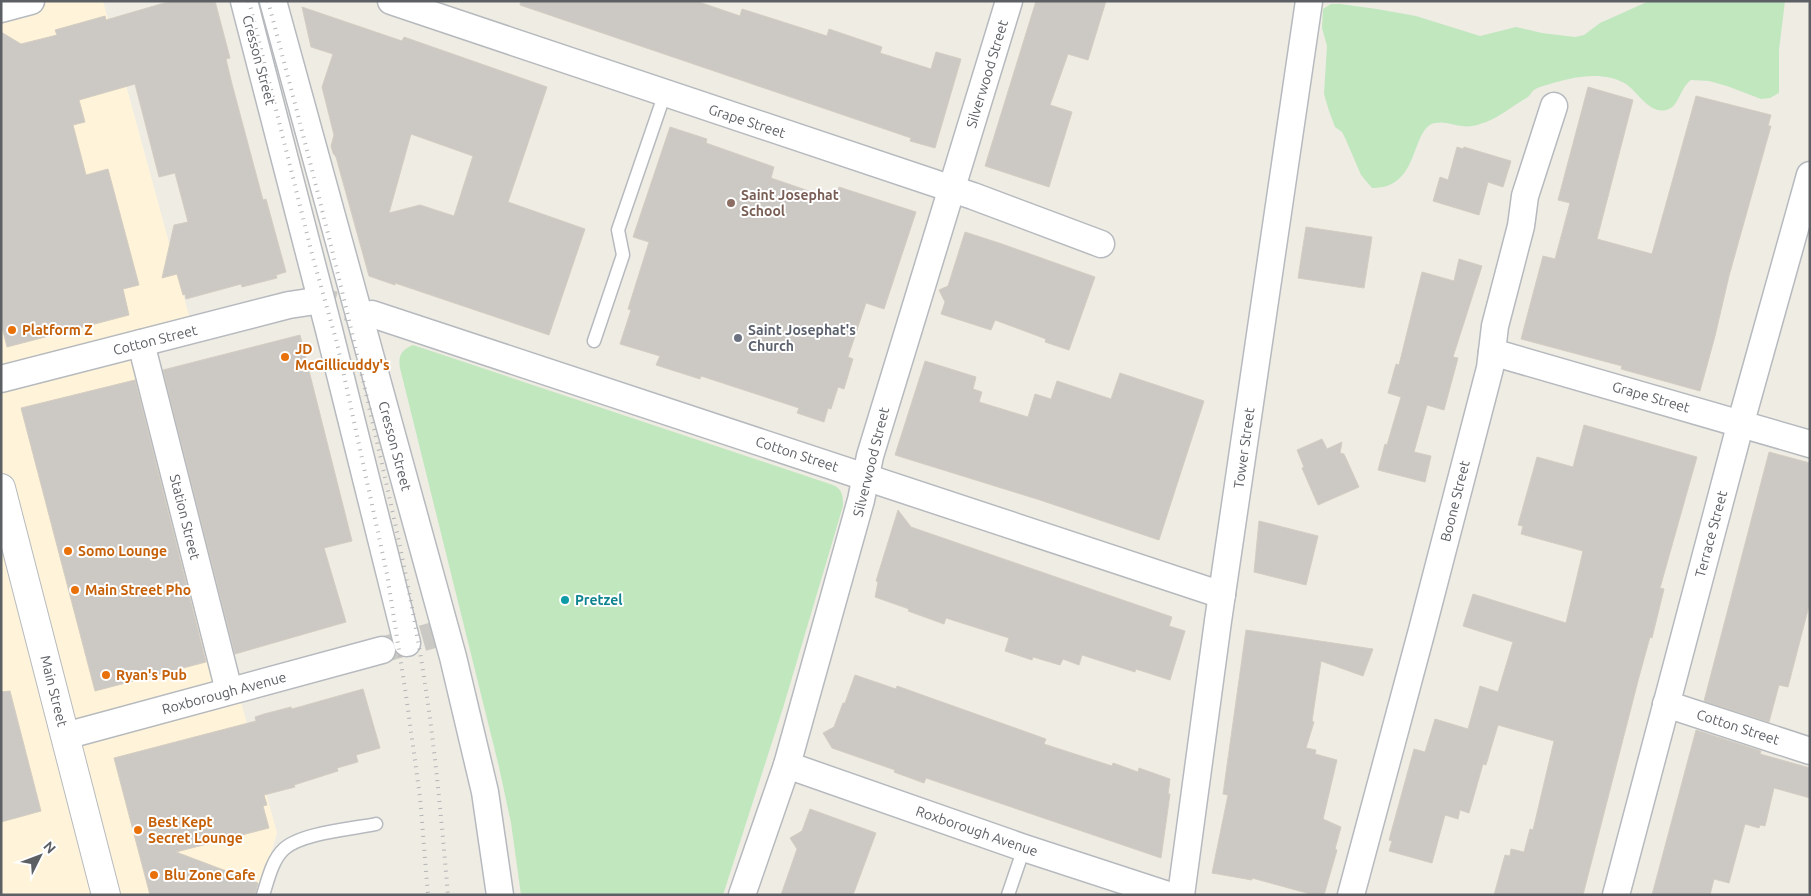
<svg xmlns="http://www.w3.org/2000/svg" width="1811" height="896" font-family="Ubuntu,sans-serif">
	<rect width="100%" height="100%" fill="#efece4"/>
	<!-- commercial -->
	<path fill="#fff4d9" d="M1,1H103L191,323L140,335L277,833L259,895H1Z"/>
	<!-- green -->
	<g fill="#c1e7bf">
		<path d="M1649,1H1785L1779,50V93L1770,98L1761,99L1727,86L1709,81L1691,80C1680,88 1679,105 1669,109C1651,117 1638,92 1626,84C1612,76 1596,75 1581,77C1574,77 1539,86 1534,90C1532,91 1531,94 1529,96C1527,98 1523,100 1520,102C1507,110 1495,120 1480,124C1475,126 1467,127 1462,126C1453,125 1445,121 1435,123C1410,128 1421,189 1372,188L1361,175L1346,140L1342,132L1335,127L1329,111L1324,94L1327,46L1322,28L1323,9L1331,4H1340L1377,9L1416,16L1480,36L1516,27L1542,33L1575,37L1584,35L1600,23Z"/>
		<path d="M413,345L833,485C843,489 843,497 843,506L783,708L723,895H521L511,823L499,767L400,368C398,356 401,350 413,345Z"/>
	</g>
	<!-- building -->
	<g fill="#ccc8c3" stroke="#d4cdc2" fill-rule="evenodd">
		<path d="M171,1H215L230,58L226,59L232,84L263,200L266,199L286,272L276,275L277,278L242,287L241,284L186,299L185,294L183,295L177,274L162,278L174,225L188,222L175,173L159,177L135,84L79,100L85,122L73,125L86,175L108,169L139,285L123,289L129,315L7,347L1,323V32L21,44L57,35L55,30L105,16L106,20Z"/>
		<path d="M521,1H696L740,16L742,9L827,36L829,29L882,47L880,53L931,69L936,52L961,59L935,148L910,141L911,138L520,5Z"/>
		<path d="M1036,1H1106L1088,60L1068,54L1050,105L1072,112L1049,187L985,166Z"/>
		<path d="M302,7L402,41L404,37L547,87L508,202L585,229L549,335L395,283V285L369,276L336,157L333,153L331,146L334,135L322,87L333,54L311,47ZM411,134L473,156L454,216L420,205L389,213Z"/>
		<path d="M1588,87L1633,100L1597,239L1652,254L1696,96L1771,115L1768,126H1771L1729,276L1715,336L1700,391L1621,369L1622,366L1521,339L1543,256L1555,259L1570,203L1558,200Z"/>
		<path d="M670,127L707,139L706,143L774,167L771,178L835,200L839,187L916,212L884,309L866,303L848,357L853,359L844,389L838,387L831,409L828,408L824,422L797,413L799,408L701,376L700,379L656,365L660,356L620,344L631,310L628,309L649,242L633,237Z"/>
		<path d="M1457,147L1463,149L1464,147L1511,161L1503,187L1488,182L1479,215L1433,201L1440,177L1448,180Z"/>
		<path d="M1306,227L1372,237L1364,288L1298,278Z"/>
		<path d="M965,232L1002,244L1095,277L1069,350L1045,342L1046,339L995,320L991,330L941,314L945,302L939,290L948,286Z"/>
		<path d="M1459,259L1482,266L1453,357L1458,358L1444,410L1427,405L1414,452L1431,456L1425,482L1378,470L1385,444L1387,445L1401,397L1388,393L1396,364L1399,365L1422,272L1454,281Z"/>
		<path d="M300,335L352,541L324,548L346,622L235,654L163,370Z"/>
		<path d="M925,361L976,377L973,389L982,392L979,402L1028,417L1035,394L1051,399L1057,381L1111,399L1120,373L1204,401L1159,540L1040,500L895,455Z"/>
		<path d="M135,380L206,662L95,691L21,408Z"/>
		<path d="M1584,425L1697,457L1660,588L1664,589L1652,638L1650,637L1639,677L1583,895H1494L1505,855L1510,856L1511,849L1524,852L1530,829L1533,830L1554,741L1498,725L1486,765L1483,764L1469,813L1460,810L1458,819L1445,815L1432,863L1389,851L1392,841L1389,840L1414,749L1425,752L1435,719L1468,729L1480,686L1498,692L1513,642L1463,626L1473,594L1566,623L1583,551L1521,534L1523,526L1518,525L1537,457L1573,467Z"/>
		<path d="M1322,439L1327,449L1342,442L1340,453L1344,454L1359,487L1318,505L1302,468L1304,467L1297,450Z"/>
		<path d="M1769,452L1810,463V602L1788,687L1779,685L1769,722L1704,701Z"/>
		<path d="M898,510L911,527L1172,617L1169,626L1185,631L1170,680L1136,669L1135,672L1082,655L1079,665L1063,659L1060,665L1033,657L1032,660L1005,651L1009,638L946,618L944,624L908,611L909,609L875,597L878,582L876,581Z"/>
		<path d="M1259,521L1318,536L1306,585L1254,572Z"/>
		<path d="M1246,630L1373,649L1363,676L1321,661L1312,721L1314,722L1306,748L1316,750L1315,754L1337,760L1323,819L1341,827L1335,849L1337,850L1324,895H1314L1252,878V880L1212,873L1228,795L1223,794Z"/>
		<path d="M855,675L896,689L897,686L1046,739L1044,744L1112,766L1113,763L1138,772L1139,768L1170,779L1168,794H1170L1161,858L926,778L924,783L894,772L895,770L832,748L823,733L834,727L843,703H845Z"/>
		<path d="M363,689L380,748L356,755L358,762L337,768L338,771L294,785L295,787L264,795L267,805L263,806L269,828L176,852L258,883L255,895H150L114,758L256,721L255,717L264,714L291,707L292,709Z"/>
		<path d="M10,691L41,811L1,822V692Z"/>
		<path d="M1696,730L1761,751L1760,754L1810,768V798L1774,788L1765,826L1760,825L1759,828L1745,824L1729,883L1714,879L1710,895H1652Z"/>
		<path d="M810,809L876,833L853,895H781L797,849L790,838L802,831Z"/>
	</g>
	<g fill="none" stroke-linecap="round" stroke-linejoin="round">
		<!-- minor-tunnel -->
		<g stroke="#cac9c4" stroke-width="26" stroke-dasharray="26 13" stroke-linecap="butt">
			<path d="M309,302L321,301L372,314"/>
			<path d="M385,649L434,635"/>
		</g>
		<defs>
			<g id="service">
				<path d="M594,341L623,255L618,230L665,93"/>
				<path d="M263,895C268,880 272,860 284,849C301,833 352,829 376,824"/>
				<path d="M1008,895L1024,848"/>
			</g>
			<g id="minor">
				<path d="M244,1L329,330L407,643"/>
				<path d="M273,1L453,657L485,792L500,895"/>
				<path d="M391,1L973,196L1101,244"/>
				<path d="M1,9L31,1"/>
				<path d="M372,314L1222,595"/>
				<path d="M141,343L229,691"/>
				<path d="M1492,352L1810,444"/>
				<path d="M1,379L289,305L309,302"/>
				<path d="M1666,704L1810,751"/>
				<path d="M65,736L382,650"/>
				<path d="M787,765L1024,848L1168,895"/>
				<path d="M742,895L787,765L861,500L870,456L1009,1"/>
				<path d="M1181,895L1218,621L1309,1"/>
				<path d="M1351,895L1422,630L1490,368L1495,326L1521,226L1525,196L1554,106"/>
				<path d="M1616,895L1741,422L1810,175"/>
			</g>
			<path id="tertiary" d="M1,488L106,895"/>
		</defs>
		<!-- service casing -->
		<use href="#service" stroke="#b6babe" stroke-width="15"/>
		<!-- minor casing -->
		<use href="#minor" stroke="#b6babe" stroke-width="29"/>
		<!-- tertiary casing -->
		<use href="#tertiary" stroke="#b6babe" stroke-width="30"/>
		<!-- service -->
		<use href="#service" stroke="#fff" stroke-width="12"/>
		<!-- minor -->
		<use href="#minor" stroke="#fff" stroke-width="26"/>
		<!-- tertiary -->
		<use href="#tertiary" stroke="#fff" stroke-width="28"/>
		<!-- rail -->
		<g stroke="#b3b4b5" stroke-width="4" stroke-dasharray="1 6" stroke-linecap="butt">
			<path d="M249,1L313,258L337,343L387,574L406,695L420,797L428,895"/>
			<path d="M268,1C304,137 339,273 370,411C391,503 412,596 426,690C436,758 442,826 448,895"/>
		</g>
	</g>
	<!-- markers -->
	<circle fill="#8d6e63" stroke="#fff" stroke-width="2" cx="731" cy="203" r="5"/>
	<g fill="#e8710a" stroke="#fff" stroke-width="2">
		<circle cx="12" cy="330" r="5"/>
		<circle cx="285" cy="357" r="5"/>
		<circle cx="68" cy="551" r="5"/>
		<circle cx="75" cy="590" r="5"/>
		<circle cx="106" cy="675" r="5"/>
		<circle cx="138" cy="830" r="5"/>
		<circle cx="154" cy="875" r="5"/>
	</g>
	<circle fill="#6b7280" stroke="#fff" stroke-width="2" cx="738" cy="338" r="5"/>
	<circle fill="#0f9aa8" stroke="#fff" stroke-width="2" cx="565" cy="600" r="5"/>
	<g text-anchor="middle" stroke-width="4" stroke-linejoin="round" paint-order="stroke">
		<!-- street labels -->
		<g font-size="14" fill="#5c6065" stroke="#fff">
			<text transform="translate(259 60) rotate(75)" y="5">Cresson Street</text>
			<text transform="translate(987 74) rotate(-73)" y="5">Silverwood Street</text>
			<text transform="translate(747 121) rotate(18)" y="5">Grape Street</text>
			<text transform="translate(155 340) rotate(-14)" y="5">Cotton Street</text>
			<text transform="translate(1651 397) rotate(16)" y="5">Grape Street</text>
			<text transform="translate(395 446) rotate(75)" y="5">Cresson Street</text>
			<text transform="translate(1244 448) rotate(-82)" y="5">Tower Street</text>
			<text transform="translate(797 454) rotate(18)" y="5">Cotton Street</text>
			<text transform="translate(871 462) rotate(-76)" y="5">Silverwood Street</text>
			<text transform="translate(1455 501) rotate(-76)" y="5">Boone Street</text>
			<text transform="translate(185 517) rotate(76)" y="5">Station Street</text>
			<text transform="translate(1711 534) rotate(-75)" y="5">Terrace Street</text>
			<text transform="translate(54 691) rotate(76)" y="5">Main Street</text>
			<text transform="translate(224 693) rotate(-15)" y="5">Roxborough Avenue</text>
			<text transform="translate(1738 727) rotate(18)" y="5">Cotton Street</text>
			<text transform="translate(977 831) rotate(19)" y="5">Roxborough Avenue</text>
		</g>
		<!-- education labels -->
		<g font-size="14" font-weight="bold" fill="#785e54" stroke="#fff" text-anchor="start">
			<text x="741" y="200">Saint Josephat<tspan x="741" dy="16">School</tspan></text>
		</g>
		<!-- food labels -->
		<g font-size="14" font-weight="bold" fill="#c56008" stroke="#fff" text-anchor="start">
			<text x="22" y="335">Platform Z</text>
			<text x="295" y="354">JD<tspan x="295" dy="16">McGillicuddy's</tspan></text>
			<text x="78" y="556">Somo Lounge</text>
			<text x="85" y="595">Main Street Pho</text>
			<text x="116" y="680">Ryan's Pub</text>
			<text x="148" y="827">Best Kept<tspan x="148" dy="16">Secret Lounge</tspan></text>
			<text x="164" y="880">Blu Zone Cafe</text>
		</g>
		<!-- worship labels -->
		<g font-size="14" font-weight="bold" fill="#5b616d" stroke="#fff" text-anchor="start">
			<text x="748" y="335">Saint Josephat's<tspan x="748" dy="16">Church</tspan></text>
		</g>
		<!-- culture labels -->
		<g font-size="14" font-weight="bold" fill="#0d838f" stroke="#fff" text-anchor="start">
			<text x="575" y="605">Pretzel</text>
		</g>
	</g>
	<!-- border -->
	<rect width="1811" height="896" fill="none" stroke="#5c6065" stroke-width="5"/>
	<!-- north arrow -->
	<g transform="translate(40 856) rotate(48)" stroke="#ffffff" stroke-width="4" paint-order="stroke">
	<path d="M0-4L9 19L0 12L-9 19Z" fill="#5c6065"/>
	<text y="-8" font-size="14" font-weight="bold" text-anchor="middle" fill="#5c6065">N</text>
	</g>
</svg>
